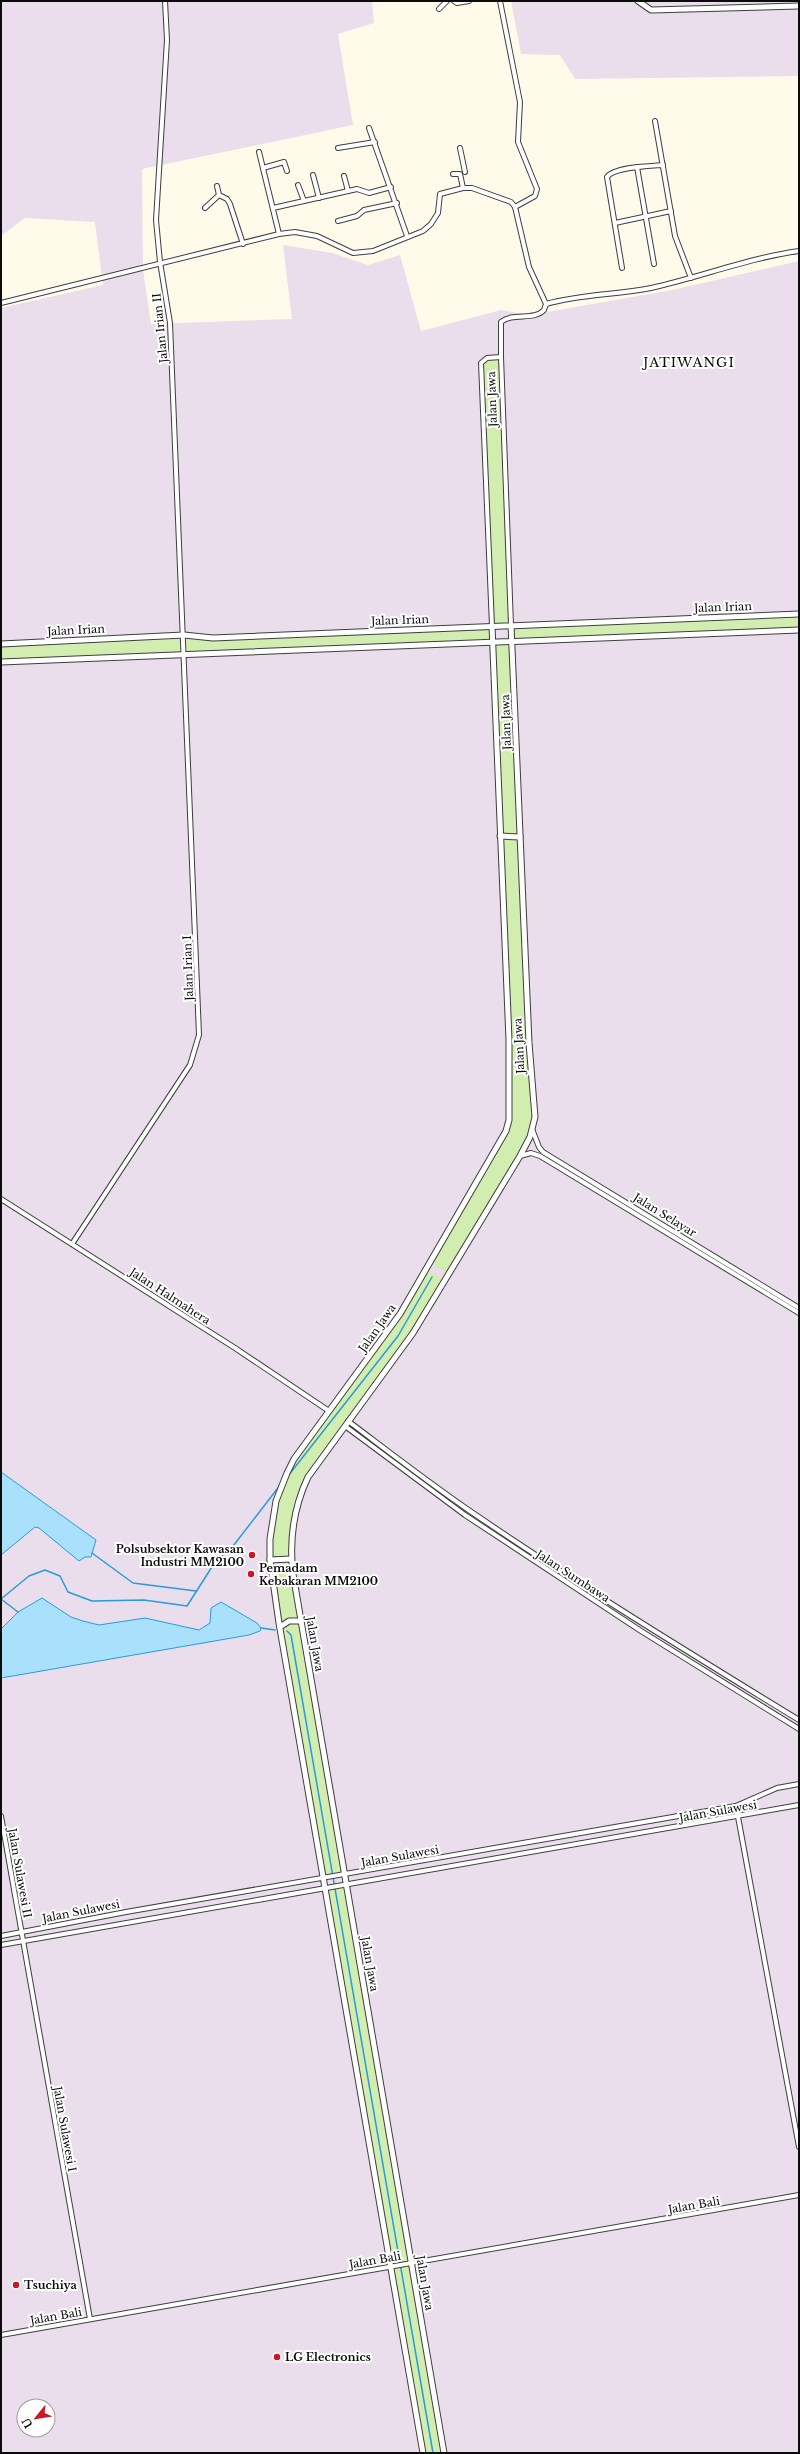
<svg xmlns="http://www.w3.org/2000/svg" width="800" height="2454" font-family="'Libre Baskerville',serif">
	<rect width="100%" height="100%" fill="#fffaea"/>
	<!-- industrial -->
	<g fill="#eadeec" fill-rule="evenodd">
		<path d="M1,1H372L374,23L338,34L353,125L142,169L143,270L151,324L292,319L283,245L332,253L368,265L400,255L421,331L501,310L530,315L672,290L799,261V2453H1V308L103,285L95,222L25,218L1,236ZM24,2406H48V2430H24Z"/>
		<path d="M511,1H799V76L575,79L560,55L521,54Z"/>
	</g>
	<!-- green -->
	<g fill="#d2edb0" fill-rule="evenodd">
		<path d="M501,357L511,625L799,614V630L513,641L534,1105L530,1137L448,1274L430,1263L509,1120L493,642L1,662V644L184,635L213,638L492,626L481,363L483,360ZM493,626H511L512,641L493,642Z"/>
		<path d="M426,1269L444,1280L394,1359L302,1489L290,1543L344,1875L323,1878L280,1627L270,1539L273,1511L294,1459L400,1314Z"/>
		<path d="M346,1885L444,2453H423L325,1889Z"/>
	</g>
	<!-- water -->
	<g fill="#a9e1fc" stroke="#299bda">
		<path d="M1,1472L96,1540L91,1557H85L79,1561L39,1528L35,1527L1,1555Z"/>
		<path d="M42,1598L71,1617L83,1621L99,1625L145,1618L199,1630L210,1623L211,1608L221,1602L257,1623L261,1628L260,1631L249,1635L1,1678V1629L18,1612Z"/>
	</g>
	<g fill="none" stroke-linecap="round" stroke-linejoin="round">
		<!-- stream -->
		<g stroke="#299bda" stroke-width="1.5">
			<path d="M288,1476L398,1336L432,1277"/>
			<path d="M92,1553L133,1583L196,1591"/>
			<path d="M18,1612L1,1599L29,1576L45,1570L60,1576L68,1592L92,1601L144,1600L187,1606L217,1559L230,1550L281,1484"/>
			<path d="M261,1628L275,1630"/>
			<path d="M287,1631L291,1635L433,2453"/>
		</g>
		<defs>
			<g id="minor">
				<path d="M454,1L457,3L469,1"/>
				<path d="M500,1L520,102L518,142L537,189L535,196L515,207"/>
				<path d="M439,9L447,1"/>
				<path d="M655,121L675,236L691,278"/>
				<path d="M369,128L407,236"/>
				<path d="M338,148L375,142"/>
				<path d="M460,148L465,172"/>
				<path d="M259,152L279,234"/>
				<path d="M637,167L654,264"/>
				<path d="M263,168L284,162L287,171"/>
				<path d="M453,174H460L463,188"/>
				<path d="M313,175L319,198"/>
				<path d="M344,176L348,191"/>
				<path d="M298,185L304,201"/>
				<path d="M217,186L219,195L227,199L230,204L243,244"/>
				<path d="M205,208L219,195"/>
				<path d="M273,208L357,189L369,193L391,187"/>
				<path d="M338,221L357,216L364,210L397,203"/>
				<path d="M615,223L671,211"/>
				<path d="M622,268L607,177C614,167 650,166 663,165"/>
				<path d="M1,303L279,234L295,232L317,236L353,253L373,251L423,231L431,224L438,213L440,194L463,188H472L511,202L515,207L529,267L546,304"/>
				<path d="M511,625L501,357V322C513,312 534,321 544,310L546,304C581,294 616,295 651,288C701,277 748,258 799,251"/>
				<path d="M492,626L481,363L487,358L501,357"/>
				<path d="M532,1129L539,1147L543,1152L799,1308"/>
				<path d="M520,1156L531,1153L540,1156L799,1313"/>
				<path d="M1,1199L235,1348L329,1411"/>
				<path d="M72,1244L190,1065L199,1035L170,323L160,262L156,220L167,40L165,1"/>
				<path d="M348,1421C388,1451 428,1482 470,1511C577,1584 688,1652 799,1720"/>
				<path d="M345,1426L465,1515L641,1631L799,1729"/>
				<path d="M736,1806L799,2147"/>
				<path d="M1,1816L90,2319"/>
				<path d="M1,1936L126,1912L736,1806L777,1788L799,1784"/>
				<path d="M1,1945L799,1805"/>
				<path d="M1,2335L799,2195"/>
			</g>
			<g id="tertiary">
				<path d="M638,1L651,10L799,6"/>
				<path d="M1,644L184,635L213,638L799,614"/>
				<path d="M1,662L799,630"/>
				<path d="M500,836L520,837"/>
				<path d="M270,1560L291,1559"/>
				<path d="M280,1627L289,1621H301"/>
				<path d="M423,2453L279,1623L270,1560V1539L276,1501L287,1473L294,1459L400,1314L506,1131L509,1120V1040L492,626"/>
				<path d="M444,2453L293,1574C289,1540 293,1509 308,1477L413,1333L520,1156L530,1137L535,1117L529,1043L511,625"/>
			</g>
		</defs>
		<!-- minor casing -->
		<use href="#minor" stroke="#3e3e3e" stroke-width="6"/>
		<!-- tertiary casing -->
		<use href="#tertiary" stroke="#3e3e3e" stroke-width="7"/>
		<!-- minor -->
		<use href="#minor" stroke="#fff" stroke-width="4"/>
		<!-- tertiary -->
		<use href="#tertiary" stroke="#fff" stroke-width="5"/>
	</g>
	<!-- markers -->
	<g fill="#c81727" stroke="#fff" stroke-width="1.5">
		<circle cx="252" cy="1555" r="4"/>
		<circle cx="251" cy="1574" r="4"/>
		<circle cx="16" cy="2285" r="4"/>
		<circle cx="277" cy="2357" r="4"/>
	</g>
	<g text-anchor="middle" stroke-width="4" stroke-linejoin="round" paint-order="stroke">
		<!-- street labels -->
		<g font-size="11" fill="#0b0b0b" stroke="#fff">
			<text transform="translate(160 328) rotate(-96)" y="4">Jalan Irian II</text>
			<text transform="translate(492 399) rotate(-92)" y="4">Jalan Jawa</text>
			<text transform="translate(723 607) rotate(-2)" y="4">Jalan Irian</text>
			<text transform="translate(400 620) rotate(-2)" y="4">Jalan Irian</text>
			<text transform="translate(76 630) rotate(-3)" y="4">Jalan Irian</text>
			<text transform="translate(506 722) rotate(-92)" y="4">Jalan Jawa</text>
			<text transform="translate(188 968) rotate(-92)" y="4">Jalan Irian I</text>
			<text transform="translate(519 1046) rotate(-93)" y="4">Jalan Jawa</text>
			<text transform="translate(665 1215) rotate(32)" y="4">Jalan Selayar</text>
			<text transform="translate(170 1296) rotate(33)" y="4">Jalan Halmahera</text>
			<text transform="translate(377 1328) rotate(-55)" y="4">Jalan Jawa</text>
			<text transform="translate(573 1576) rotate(33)" y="4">Jalan Sumbawa</text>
			<text transform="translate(315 1644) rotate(80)" y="4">Jalan Jawa</text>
			<text transform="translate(718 1811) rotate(-10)" y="4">Jalan Sulawesi</text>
			<text transform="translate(400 1856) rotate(-10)" y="4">Jalan Sulawesi</text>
			<text transform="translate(20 1873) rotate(80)" y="4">Jalan Sulawesi II</text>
			<text transform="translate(81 1911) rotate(-11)" y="4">Jalan Sulawesi</text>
			<text transform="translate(370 1964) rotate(80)" y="4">Jalan Jawa</text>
			<text transform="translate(65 2129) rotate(80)" y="4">Jalan Sulawesi I</text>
			<text transform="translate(694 2205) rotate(-10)" y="4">Jalan Bali</text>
			<text transform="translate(375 2260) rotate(-10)" y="4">Jalan Bali</text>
			<text transform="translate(425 2283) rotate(80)" y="4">Jalan Jawa</text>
			<text transform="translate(56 2316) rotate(-10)" y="4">Jalan Bali</text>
		</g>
		<!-- poi labels -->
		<g font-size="11" font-weight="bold" fill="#0b0b0b" stroke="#fff" text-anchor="start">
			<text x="244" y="1553" text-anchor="end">Polsubsektor Kawasan<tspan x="244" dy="13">Industri MM2100</tspan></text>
			<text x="259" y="1572">Pemadam<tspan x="259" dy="13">Kebakaran MM2100</tspan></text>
			<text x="24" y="2289">Tsuchiya</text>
			<text x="285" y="2361">LG Electronics</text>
		</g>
		<!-- quarter labels -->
		<g font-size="13" letter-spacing="1" fill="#0b0b0b" stroke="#fff">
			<text x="689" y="367">JATIWANGI</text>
		</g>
	</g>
	<!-- border -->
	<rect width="800" height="2454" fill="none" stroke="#0b0b0b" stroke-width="4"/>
	<!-- north arrow -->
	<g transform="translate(36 2418) rotate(240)"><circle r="19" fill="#ffffff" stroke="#9d9d9d"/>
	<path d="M0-3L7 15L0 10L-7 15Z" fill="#c81727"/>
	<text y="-6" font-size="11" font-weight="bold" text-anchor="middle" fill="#0b0b0b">U</text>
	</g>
</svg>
